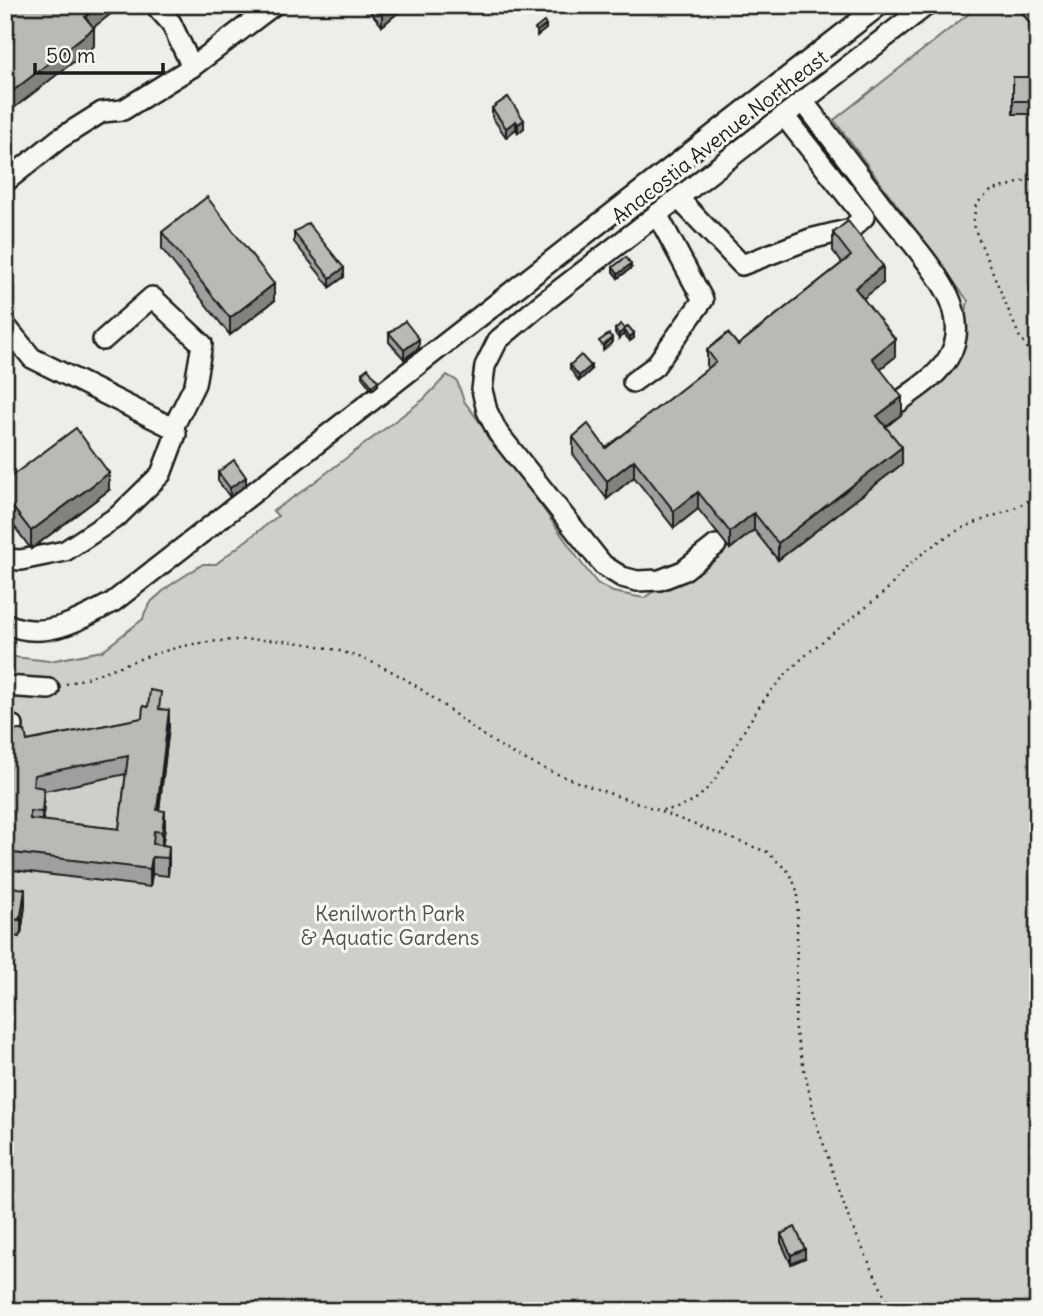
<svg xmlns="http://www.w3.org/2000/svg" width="1043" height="1316" font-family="Delius,sans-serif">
	<rect width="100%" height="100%" fill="#edede9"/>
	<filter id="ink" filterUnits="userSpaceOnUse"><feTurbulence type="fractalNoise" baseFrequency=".0143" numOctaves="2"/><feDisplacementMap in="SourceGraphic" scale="14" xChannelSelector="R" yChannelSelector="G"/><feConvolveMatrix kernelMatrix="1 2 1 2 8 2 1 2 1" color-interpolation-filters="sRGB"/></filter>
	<g filter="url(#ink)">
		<!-- green -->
		<path fill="#cececb" stroke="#757574" stroke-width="2" d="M980,5H1038V225L1035,241L1038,260V1311H5V656L50,661L102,651L143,619L145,612L152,601L169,586L203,564H216L278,516L273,511L304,490L424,399L447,375L457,381L464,401L528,487L582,564L597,583L613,592L644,598L664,584L960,345L968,301L834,120Z"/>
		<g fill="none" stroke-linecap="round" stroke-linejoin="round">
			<defs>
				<g id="minor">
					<path d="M155,5L171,23L192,67"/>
					<path d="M1030,5L1038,16"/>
					<path d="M803,101C831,138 859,175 887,212C907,237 929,261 945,289C954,304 960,328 954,345C947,371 918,387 899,402"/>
					<path d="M5,182L59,139L102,112L123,110L192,67L274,5"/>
					<path d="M678,198L742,265L810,239L851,229L864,217L784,116"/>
					<path d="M5,325L32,358L173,428L176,434L161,474L118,516L65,551L21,560L5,559"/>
					<path d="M103,340L152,297L202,344L195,384L173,428"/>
					<path d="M633,382L655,366L703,300L657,214"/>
					<path d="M716,545L683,571L660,580L637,581L622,577L603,565L498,433L487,411L482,390L485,366L498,340L540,305L927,5"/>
					<path d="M5,623C43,642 80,620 113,602L880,5"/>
					<path d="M5,686L49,689"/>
					<path d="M5,726H13"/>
				</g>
			</defs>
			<!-- minor casing -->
			<use href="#minor" stroke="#1c1c1c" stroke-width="24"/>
			<!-- path -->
			<g stroke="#1c1c1c" stroke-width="2.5" stroke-dasharray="2 5" stroke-linecap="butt">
				<path d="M1038,177L991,191L976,204L973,225L1020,338L1038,363"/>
				<path d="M66,684C114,671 159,647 209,642C273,635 343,643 400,676C435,696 465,725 500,746C549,775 604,791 658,810C670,810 683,808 693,801C713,787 724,766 735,746C748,724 760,703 777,684C807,649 847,624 882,594C892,586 899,575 908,566C922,553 938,541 955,532C982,517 1014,513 1038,494"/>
				<path d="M661,812L767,852L790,873L798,893L795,1029L816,1122L849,1219L887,1301L893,1311"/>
			</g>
			<!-- minor -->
			<use href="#minor" stroke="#f6f6f2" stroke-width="19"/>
		</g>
		<!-- wall -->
		<g fill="#9f9f9d" stroke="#1c1c1c" stroke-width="2" fill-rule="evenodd">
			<path d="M365,5H407L382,26Z"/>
			<rect x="1013" y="77" width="25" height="37"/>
			<path d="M508,97L524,128L518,133L516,129L506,137L492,117V108Z"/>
			<path d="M162,232L274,301L230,335L162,249Z"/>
			<path d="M294,233L344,277L330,287L294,242Z"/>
			<path d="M833,233L883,283L863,298L895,357L880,369L902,414L886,427L902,464L778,560L754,530L730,549L698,509L674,528L634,477L607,499L573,454V437L606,448L708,369L707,367V350L738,345L842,263L833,251Z"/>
			<path d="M613,267L631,268L618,278L613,272Z"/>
			<path d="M615,329H625L634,338L630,341L624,334L619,339L615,333Z"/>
			<path d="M389,333L419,348L404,359L389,342Z"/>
			<path d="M570,365L591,370L579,381L570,369Z"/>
			<path d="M362,373L378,385L372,390L362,377Z"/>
			<path d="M218,472L246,485L230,497L218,481Z"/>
			<path d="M5,481L109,490L31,549L5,514Z"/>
			<path d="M161,709L169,727L159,810L165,828L162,845L169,846V863L168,876L152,874L150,887L5,869V728L27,741L142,718ZM126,774L119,829L43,821L44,791Z"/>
			<path d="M5,886L25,906L21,934H20L19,937L13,936Z"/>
			<path d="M781,1234L805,1258L791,1264L781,1242Z"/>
		</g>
		<!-- shaded-wall -->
		<g fill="#82827f" stroke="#1c1c1c" stroke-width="2">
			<path d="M100,5H116V10L85,34V17Z"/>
			<path d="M391,5H407L382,26V13Z"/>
			<path d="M546,25V29L537,36V31Z"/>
			<path d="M94,28V46L5,115V97Z"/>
			<path d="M524,120V128L518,133V124Z"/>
			<path d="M516,121V129L506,137V128Z"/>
			<path d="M631,264V268L618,278V274Z"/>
			<path d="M883,266V283L855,305V288Z"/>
			<path d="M344,268V277L330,287V278Z"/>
			<path d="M274,284V301L230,335V318Z"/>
			<path d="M624,330V334L619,339V334Z"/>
			<path d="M634,333V338L630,341V337Z"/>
			<path d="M612,338V343L603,350V346Z"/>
			<path d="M419,339V348L404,359V350Z"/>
			<path d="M895,339V357L872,375V358Z"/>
			<path d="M591,366V370L579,381V376Z"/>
			<path d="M378,381V385L372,390V386Z"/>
			<path d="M902,397V414L877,433V416Z"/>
			<path d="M902,447V464L778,560V543Z"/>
			<path d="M9,460V473L5,476V463Z"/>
			<path d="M634,460V477L607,499V481Z"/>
			<path d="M109,473V490L31,549V531Z"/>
			<path d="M246,477V485L230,497V488Z"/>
			<path d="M698,492V509L674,528V511Z"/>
			<path d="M754,513V530L730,549V532Z"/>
			<path d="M169,710V727L157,827V810Z"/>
			<path d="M44,788V805L42,829V812Z"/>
			<path d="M165,811V828L162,849V832Z"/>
			<path d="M169,846V863L168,876V858Z"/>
			<path d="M152,857V874L150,887V869Z"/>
			<path d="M25,889V906L21,934V916Z"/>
			<path d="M13,919V936L5,1003V985Z"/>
			<path d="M805,1249V1258L791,1264V1255Z"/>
		</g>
		<!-- building -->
		<g fill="#b9b9b6" stroke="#1c1c1c" stroke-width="2" fill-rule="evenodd">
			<path d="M5,5H100L85,17L94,28L5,97Z"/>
			<path d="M375,5H391L382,13Z"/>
			<path d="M544,22L546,25L537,31L535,29Z"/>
			<rect x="1013" y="77" width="25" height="24"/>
			<path d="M508,97L524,120L518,124L516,121L506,128L492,108Z"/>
			<path d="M207,197L274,284L230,318L162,232Z"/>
			<path d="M848,221L883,266L855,288L895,339L872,358L902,397L877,416L902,447L778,543L754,513L730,532L698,492L674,511L634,460L607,481L573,437L588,424L606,448L716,362L707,350L728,333L738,345L851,256L833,233Z"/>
			<path d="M308,223L344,268L330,278L294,233Z"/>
			<path d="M626,257L631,264L618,274L613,267Z"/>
			<path d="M405,321L419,339L404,350L389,333Z"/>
			<path d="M621,324L625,329L628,326L634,333L630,337L624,330L619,334L615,329Z"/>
			<path d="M609,334L612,338L603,346L599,341Z"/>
			<path d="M581,355L591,366L579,376L570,365Z"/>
			<path d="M368,368L378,381L372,386L362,373Z"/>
			<path d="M76,428L109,473L31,531L5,497V481Z"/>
			<path d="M234,460L246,477L230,488L218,472Z"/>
			<path d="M150,690L161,692L159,709L169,710L157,810L165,811L162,832L154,831L153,844L169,846L168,858L152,857L150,869L5,852V728L25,731L27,741L142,718L143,706L148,707ZM128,756L119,829L30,819V811L42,812L44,788L33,786L34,775Z"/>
			<path d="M5,886L25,889L21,916H20L19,920L13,919L5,985Z"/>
			<path d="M795,1227L805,1249L791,1255L781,1234Z"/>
		</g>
	</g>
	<g text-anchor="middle" stroke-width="6" stroke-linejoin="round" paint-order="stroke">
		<!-- street labels -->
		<g font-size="21" fill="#1c1c1c" stroke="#f6f6f2">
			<text transform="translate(720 137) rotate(-38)" y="7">Anacostia Avenue Northeast</text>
		</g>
		<!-- park labels -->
		<g font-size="21" fill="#515151" stroke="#f6f6f2">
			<text x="390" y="921">Kenilworth Park<tspan x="390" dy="24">&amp; Aquatic Gardens</tspan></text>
		</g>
	</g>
	<!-- margin -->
	<rect width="1043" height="1316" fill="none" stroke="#f6f6f2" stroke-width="28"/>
	<rect x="14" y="14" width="1015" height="1288" fill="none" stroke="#1c1c1c" stroke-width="2.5" filter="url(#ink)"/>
	<!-- scale -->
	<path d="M35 63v10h128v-10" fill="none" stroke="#1c1c1c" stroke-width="3.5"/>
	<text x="46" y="63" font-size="21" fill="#1c1c1c" stroke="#f6f6f2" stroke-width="5" paint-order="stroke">50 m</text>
</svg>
